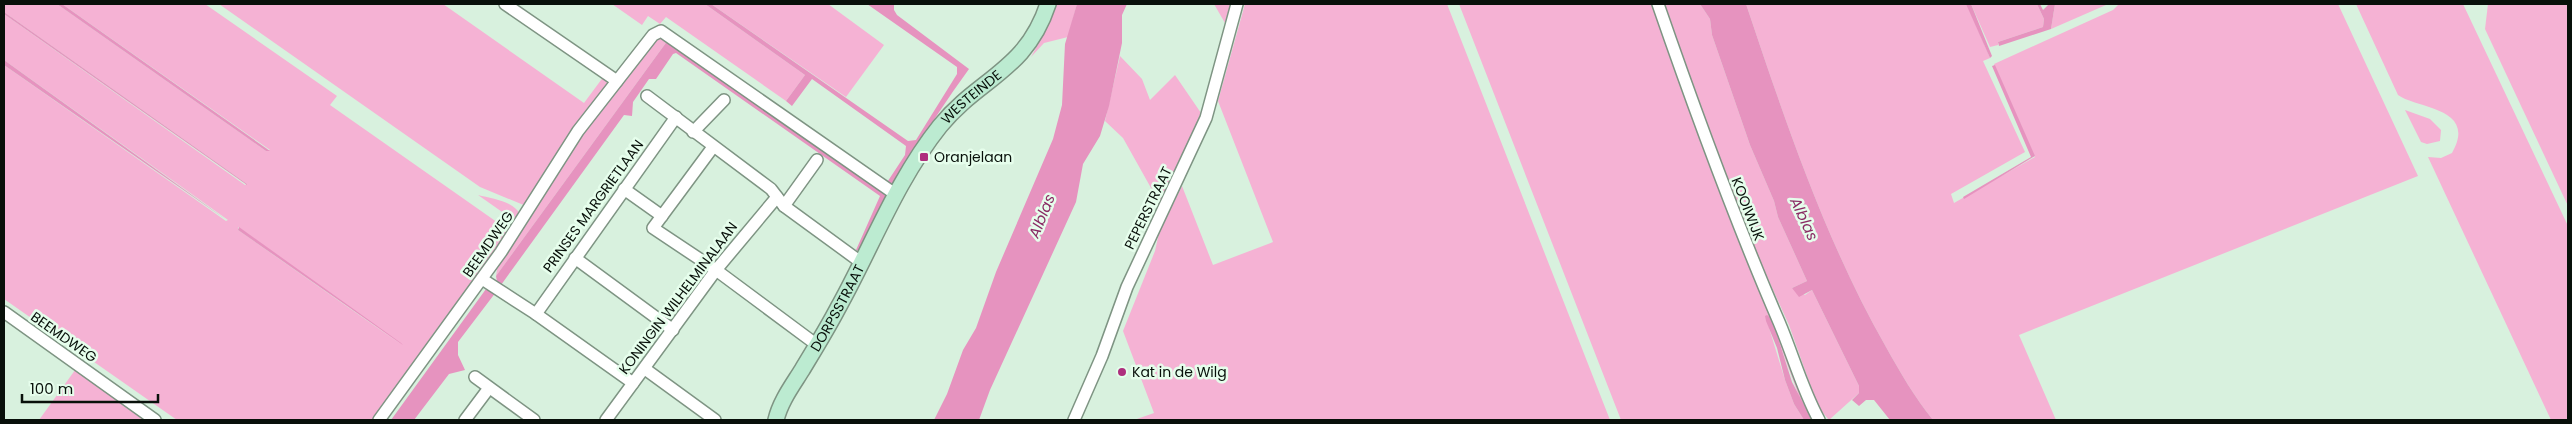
<svg xmlns="http://www.w3.org/2000/svg" width="2572" height="424" font-family="Poppins,sans-serif">
	<rect width="100%" height="100%" fill="#d8f1de"/>
	<!-- green -->
	<g fill="#f5b2d4" fill-rule="evenodd">
		<path d="M4,4H57L266,151L270,150L62,4H205L337,96L330,105L511,232L379,420H177L4,299V65L226,221L228,220L4,60V14L245,185L247,184L4,12ZM238,227L402,345L238,230Z"/>
		<path d="M219,4H443L584,103L604,76L611,82L526,206L480,187Z"/>
		<path d="M612,4H705L805,75L786,101L666,17L660,24L648,16L642,25Z"/>
		<path d="M711,4H828L884,45L846,97Z"/>
		<path d="M1054,4H1077L1068,37L1044,43L1031,57L1043,35Z"/>
		<path d="M1214,4H1231L1225,23Z"/>
		<path d="M1245,4H1447L1610,420H1134L1154,413L1123,331L1155,251L1159,233L1182,186L1213,265L1273,242L1218,101Z"/>
		<path d="M1459,4H1653L1818,420H1812L1800,399L1771,321L1766,318L1785,380L1794,404L1804,420H1621Z"/>
		<path d="M1664,4H1700L1710,19L1712,35L1750,145L1774,201L1778,217L1807,281L1792,288L1805,295L1812,290L1859,386V393L1829,420L1818,407L1789,325L1750,239L1722,169Z"/>
		<path d="M1746,4H1967L1990,58L1983,61L2025,152L1951,194L1954,203L2035,157L1994,64L2113,10L2119,4H2338L2418,176L2019,335L2056,420H1933C1915,398 1900,372 1886,347C1825,240 1785,120 1746,4Z"/>
		<path d="M1971,4H2037L2044,19L2043,27L1998,42V45L1990,47Z"/>
		<path d="M2055,4H2106V5L2051,29Z"/>
		<path d="M2356,4H2463L2568,226V420H2551L2428,157L2441,158L2452,153C2478,107 2417,109 2398,95Z"/>
		<path d="M2488,4H2568V206L2485,29Z"/>
		<path d="M659,37L668,40L496,276L498,264L517,238L564,156Z"/>
		<path d="M1120,56L1142,79L1150,100L1175,75L1201,113L1160,204L1123,138L1105,121Z"/>
		<path d="M2405,110L2430,119L2441,130L2440,141L2427,144L2421,142Z"/>
		<path d="M478,195C493,199 516,201 521,217L518,223Z"/>
		<path d="M78,366L155,420H39Z"/>
	</g>
	<!-- water -->
	<g fill="#e693bf">
		<path d="M57,4H62L270,151H266Z"/>
		<path d="M705,4H711L908,141L916,140L957,74V67L867,4H894V10L897,15L969,69C927,127 890,187 859,251L856,250L880,196L676,53L673,54L656,79H649L633,102L632,116L624,115L501,285L497,282L496,276L668,40L882,190L905,155L906,146L812,79L792,106L786,101L805,75Z"/>
		<path d="M1077,4H1127L1122,15V43L1109,106L1100,136L1083,164L1076,202L990,390L979,420H934L947,394L963,350L976,328L996,272L1053,139L1062,105L1065,44Z"/>
		<path d="M1700,4H1746C1785,120 1825,240 1886,347C1900,372 1915,398 1933,420H1890L1874,400H1866L1859,406L1852,400L1859,393V386L1812,290L1799,297L1792,288L1807,281L1778,217L1774,201L1750,145L1712,35L1710,19Z"/>
		<path d="M1966,4H1971L1992,56L1990,58Z"/>
		<path d="M2037,4H2040L2043,10L2049,4H2055L2051,29L1999,46L1998,42L2043,27L2044,19Z"/>
		<path d="M4,12L247,184V185L4,14Z"/>
		<path d="M4,60L228,221L4,65Z"/>
		<path d="M1995,65L2035,156L1964,199L1963,197L2031,157L1992,66Z"/>
		<path d="M239,227L401,343L403,345L238,230Z"/>
		<path d="M486,289L496,292L458,342V355L465,370L449,374L414,420H391Z"/>
		<path d="M1767,315L1772,319L1792,382L1812,420H1804L1794,404L1785,380L1777,348L1766,321L1765,316Z"/>
	</g>
	<g fill="none" stroke-linecap="round" stroke-linejoin="round">
		<defs>
			<g id="street">
				<path d="M505,4L617,81"/>
				<path d="M1658,4C1695,111 1734,218 1779,322C1793,355 1802,389 1819,420"/>
				<path d="M647,96L771,189L784,206L862,263"/>
				<path d="M693,132L724,100"/>
				<path d="M713,147L653,228L716,270L817,345"/>
				<path d="M624,189L662,216"/>
				<path d="M784,206L817,160"/>
				<path d="M575,258L673,330"/>
				<path d="M482,279L536,314L633,383"/>
				<path d="M4,312L155,420"/>
				<path d="M536,314L676,117"/>
				<path d="M645,369L715,420"/>
				<path d="M475,377L534,420"/>
				<path d="M379,420L501,252L578,131L653,35L661,31L895,194"/>
				<path d="M465,420L489,388"/>
				<path d="M606,420L716,270L777,197"/>
				<path d="M1074,420L1102,356L1127,287L1206,118L1237,4"/>
			</g>
			<g id="secondary">
				<path id="s1" d="M776,420C780,402 792,386 802,370C814,350 827,329 838,308C872,247 896,181 940,126C979,78 1026,71 1048,4"/>
			</g>
		</defs>
		<!-- street casing -->
		<use href="#street" stroke="#7e9483" stroke-width="14"/>
		<!-- secondary casing -->
		<use href="#secondary" stroke="#7e9483" stroke-width="18"/>
		<!-- street -->
		<use href="#street" stroke="#fff" stroke-width="11"/>
		<!-- secondary -->
		<use href="#secondary" stroke="#bcebd1" stroke-width="15"/>
	</g>
	<!-- markers -->
	<g fill="#ae2e7d" stroke="#e6feec" stroke-width="2">
		<rect x="919" y="152" width="10" height="10" rx="2.5"/>
		<circle cx="1122" cy="372" r="5"/>
	</g>
	<g text-anchor="middle" stroke-width="5" stroke-linejoin="round" paint-order="stroke">
		<!-- street labels -->
		<g font-size="14" fill="#08100a" stroke="#e6feec">
			<text dy="5" stroke="none"><textPath href="#s1" startOffset="380">WESTEINDE</textPath></text>
			<text transform="translate(593 206) rotate(-54)" y="5">PRINSES MARGRIETLAAN</text>
			<text transform="translate(1148 208) rotate(-64)" y="5">PEPERSTRAAT</text>
			<text transform="translate(1748 209) rotate(69)" y="5">KOOIWIJK</text>
			<text transform="translate(488 244) rotate(-55)" y="5">BEEMDWEG</text>
			<text transform="translate(678 298) rotate(-53)" y="5">KONINGIN WILHELMINALAAN</text>
			<text dy="5" stroke="none"><textPath href="#s1" startOffset="128">DORPSSTRAAT</textPath></text>
			<text transform="translate(64 337) rotate(35)" y="5">BEEMDWEG</text>
		</g>
		<!-- poi labels -->
		<g font-size="14" fill="#08100a" stroke="#e6feec" text-anchor="start">
			<text x="934" y="162">Oranjelaan</text>
			<text x="1132" y="377">Kat in de Wilg</text>
		</g>
		<!-- water labels -->
		<g font-size="15" font-style="italic" fill="#8a2b64" stroke="#e6feec">
			<text transform="translate(1042 216) rotate(-68)" y="5">Alblas</text>
			<text transform="translate(1804 219) rotate(65)" y="5">Alblas</text>
		</g>
	</g>
	<!-- border -->
	<rect width="2572" height="424" fill="none" stroke="#08100a" stroke-width="10"/>
	<!-- scale -->
	<path d="M22 394v8h136v-8" fill="none" stroke="#08100a" stroke-width="2.5"/>
	<text x="30" y="394" font-size="15" fill="#08100a" stroke="#e6feec" stroke-width="4" paint-order="stroke">100 m</text>
</svg>
